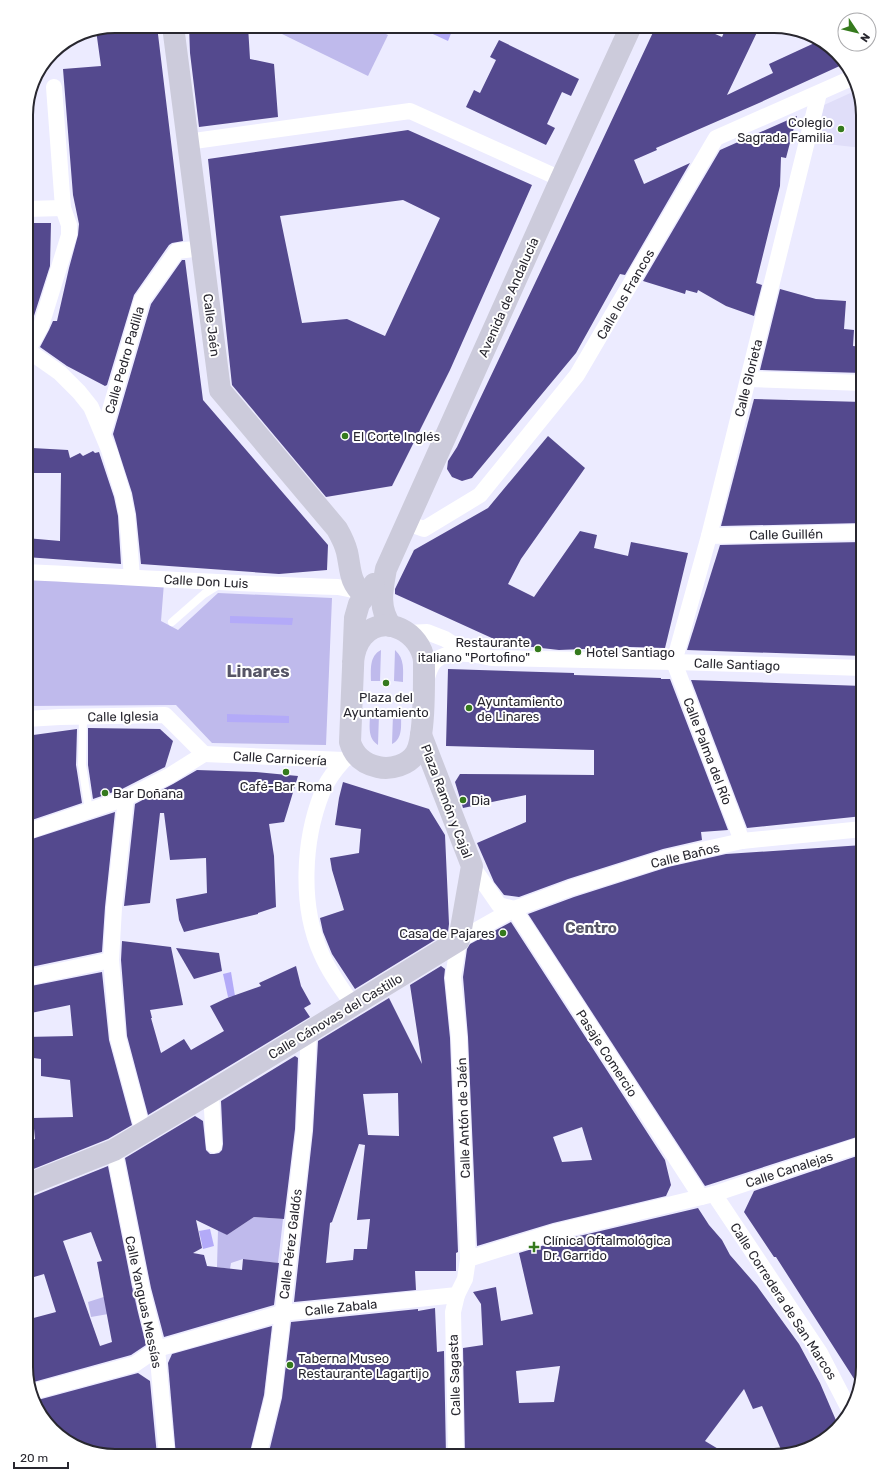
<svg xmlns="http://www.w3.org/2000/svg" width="889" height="1482" font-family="Rubik,sans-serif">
	<rect width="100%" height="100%" fill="#ecebff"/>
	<!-- built -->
	<path fill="#e0def9" d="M857,90L863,115V148L817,143L824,105Z"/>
	<!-- green -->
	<g fill="#bfbaec">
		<path d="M286,26H370L388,35L368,76L282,34Z"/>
		<path d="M26,578L164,583L161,621L178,630L218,593L332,598L326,745L212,743L176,705L26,706Z"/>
		<path d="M381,650L380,681H371C371,670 369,656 381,650Z"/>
		<path d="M395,650C405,659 403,670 403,682L394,681Z"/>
		<path d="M370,713L379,714L378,745C367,738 370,725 370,713Z"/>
		<path d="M393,714H401C401,725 403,739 392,744Z"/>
		<path d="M254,1217L283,1219L278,1263L243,1259L231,1263L230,1269L217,1267L218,1230L227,1235Z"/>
		<path d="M135,1287L137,1309L91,1317L88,1302Z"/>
	</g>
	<!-- water -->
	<g fill="#b3aaf8">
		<path d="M423,26H454L448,41L422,29Z"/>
		<path d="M230,616L293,618L292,625L230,623Z"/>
		<path d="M227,714L289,716V723L227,722Z"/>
		<path d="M231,972L235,996L228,997L223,974Z"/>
		<path d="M210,1229L214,1246L203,1249L199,1231Z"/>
	</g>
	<!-- building -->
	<g fill="#54498e" fill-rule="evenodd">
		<path d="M115,26H157L183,241L172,243L169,245L134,295L107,385L105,386L67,366L40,347L49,330L53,321H57L69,268L78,235L79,224L73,195L63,69L101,66L96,30Z"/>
		<path d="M189,26H248L250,59L274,64L278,117L199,127L190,53Z"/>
		<path d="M656,26H697L722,37L727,26H760L727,95L773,73L769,64L821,40L824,41L844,64L759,103L656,148L657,150L634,160L644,184L690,163L625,275L620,274L576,353L472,478L462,481L452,477L447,469L448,461L457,447L556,239Z"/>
		<path d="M499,40L579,79L571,96L562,92L547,124L555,128L546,145L466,107L474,90L480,93L496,60L490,57Z"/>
		<path d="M797,116L786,158L781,157L780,186L756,283L762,285L754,316L726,306L698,290L697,293L686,290L685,294L643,281L720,150Z"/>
		<path d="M408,130L532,185L450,370L392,486L326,497L232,385L208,159ZM403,200L440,218L385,336L347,319L302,323L280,216Z"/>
		<path d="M26,223H51L50,266L32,322L26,333V268L33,246H26Z"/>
		<path d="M182,260H185L203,400L328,545L327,570L279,574L141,564L136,514L132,493L113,434L151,304Z"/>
		<path d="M780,289L816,299L846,301L844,329L854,330L853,346L863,347V373L760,370Z"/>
		<path d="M754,399L863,402V523L721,526Z"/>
		<path d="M548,436L585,468L521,559L508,584L534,597L580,531L597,535L594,548L628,556L631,542L688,553L665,648L630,647L559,650L505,644L395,594V589L414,550L488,508Z"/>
		<path d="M32,448L68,450L70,458L80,453L83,456L93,451L95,453L99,452L114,497L118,516L121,564L26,557V538L60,541L61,473H33Z"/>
		<path d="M863,542V656L687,650L720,545Z"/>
		<path d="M448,669L574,673V675L661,678V679H670L728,830L701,832L702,840L663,849L568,879L519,897L504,895L494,882L477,843L526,822V795L463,808L455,782L460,774L594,775V750L446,746Z"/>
		<path d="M691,680L863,686V816L747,828Z"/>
		<path d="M88,728L160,729L173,741L165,767L122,789L93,799L88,765Z"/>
		<path d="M77,729L76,765L82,803L26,822V736Z"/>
		<path d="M197,770L256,772L298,776L284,822L269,824L274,856L276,907L258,913V914L184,932L179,920L176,899L207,893L206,858L170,860L164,813H160L150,903L124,906L135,804L173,784Z"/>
		<path d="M343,782L429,809L445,835L449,924L448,932L355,989L332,954L323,932L320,918L344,910L332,870L330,858L359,853L361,829L335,825L339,798Z"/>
		<path d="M115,812L105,907L102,952L26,968V841Z"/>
		<path d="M863,845V1135L705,1186L528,914L574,897L668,867L726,854Z"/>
		<path d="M511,922L665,1160L671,1185L666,1196L553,1223L477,1246L468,1037L463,977L467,949L470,944ZM582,1127L592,1160L562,1162L553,1137Z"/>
		<path d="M122,941L171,947L183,1005L150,1010L152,1018H151L161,1053L184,1039L191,1050L224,1031L210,1006L227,998L261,986L259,983L296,966L301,986L311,1004L304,1008L310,1017L148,1115L127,1036L121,960Z"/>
		<path d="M176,948L219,953L222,971L194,979Z"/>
		<path d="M441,966L445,969L444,978L450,1038L458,1252L456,1253V1271H415L416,1290L294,1302L313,1131L318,1041L389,998L422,1064L410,985ZM398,1093L399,1136L368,1135L363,1094ZM359,1144L365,1145L357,1220L370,1219L367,1249H354L353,1260L326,1263L330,1223L332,1222Z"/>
		<path d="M102,972L109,1040L132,1125L108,1139L26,1172V1142L35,1139L33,1118L73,1117L70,1080L41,1076V1059L26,1057V1037L73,1036L70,1005L26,1014V987Z"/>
		<path d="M295,1056L298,1058L295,1129L284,1219L254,1217L227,1235L196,1220L202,1248L193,1253L204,1255L207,1266L242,1270L243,1259L279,1263L274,1305L164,1337L151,1288L125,1158L195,1116L203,1121L206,1150L210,1154H214L219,1153L222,1150L223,1144L221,1101Z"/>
		<path d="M863,1154V1367L858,1385L776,1257H774L744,1212L754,1191Z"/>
		<path d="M108,1166L133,1292L146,1345L131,1355L30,1383L26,1367V1320L56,1312L44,1274L34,1277L26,1255V1197H31ZM91,1232L102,1261L97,1262L112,1342L100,1346L63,1241Z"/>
		<path d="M698,1208L709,1225L722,1240L730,1255L757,1286L799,1344L820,1383L838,1425L813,1447L783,1454L762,1406L753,1409L744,1389L705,1441L730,1456H465L463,1348L483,1345L481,1304L473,1292L496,1287L501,1321L533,1314L519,1253L558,1241ZM560,1366L554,1402L519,1403L516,1371Z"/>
		<path d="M435,1308L437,1352L444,1351L446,1456H268L282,1398L291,1322L418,1309V1311Z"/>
		<path d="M272,1326L264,1395L249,1456H176L168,1363L172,1354Z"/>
		<path d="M138,1373L150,1381L157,1456H110L66,1441L35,1406L34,1401Z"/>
	</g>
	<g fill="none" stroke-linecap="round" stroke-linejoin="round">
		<!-- lane -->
		<g stroke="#fff" stroke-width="8">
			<path d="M172,622L204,594L220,584"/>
			<path d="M83,716L82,765L89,811"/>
		</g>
		<!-- street -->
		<g stroke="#fff" stroke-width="16">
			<path d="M187,142L410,111L561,179"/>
			<path d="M26,209L63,208"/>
			<path d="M26,349L60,373L79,392L91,407L109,450L123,495L127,515L132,577"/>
			<path d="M28,350L41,326L69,235V225L63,208L54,87"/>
			<path d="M748,379L863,383"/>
			<path d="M103,434L142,300L177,251L202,248"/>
			<path d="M407,523L424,529L480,495L577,375L716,138L854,77"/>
			<path d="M709,536L863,532"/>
			<path d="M26,572C130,577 234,584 338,587L353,590L364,596"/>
			<path d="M408,633L427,632L445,639L467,653"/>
			<path d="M674,662L709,536L819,93"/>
			<path d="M674,662L742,841"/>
			<path d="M426,681C428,674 430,666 435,661C448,649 477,655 492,658L674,662L863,668"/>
			<path d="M26,719L60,717L165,715L204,754"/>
			<path d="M204,754L344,760L349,757"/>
			<path d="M344,760C335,770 327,780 322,793C303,841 300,906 321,953C329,972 341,988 353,1005"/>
			<path d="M126,798L114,908L111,960L118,1038L143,1131"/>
			<path d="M26,832L126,798L169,776L204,754"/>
			<path d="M472,866L499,905L514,909"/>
			<path d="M514,909L701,1197"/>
			<path d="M26,978L111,960"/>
			<path d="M211,1092L214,1145"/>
			<path d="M114,1150L142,1290L157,1349L167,1456"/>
			<path d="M714,1194L820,1353L850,1411"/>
			<path d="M468,1259L555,1232L714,1194L863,1144"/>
			<path d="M32,1392L135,1364L157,1349L282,1313L457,1295"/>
			<path d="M258,1456L273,1397L304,1130L309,1031"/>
			<path d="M456,1456L453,1312L457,1295L465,1279L468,1259L459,1037L453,977L459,940L514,909L571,888L666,858L742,841L863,829"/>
		</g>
		<!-- secondary -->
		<g stroke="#cccbdb" stroke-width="22">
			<path d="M173,26L220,390L337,529C341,536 345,544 347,552C351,570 349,582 364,595"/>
			<path d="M391,626C378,608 382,590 386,569L561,179L631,26"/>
			<path d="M353,662C354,653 356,644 363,636C385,612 421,633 424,661C424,682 425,737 416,753C409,765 391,770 378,767C364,764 354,756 350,742L355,618L359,604L374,584"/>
			<path d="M26,1185L114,1150L211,1092L459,940L472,866L421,735"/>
		</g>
	</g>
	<!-- markers -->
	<g fill="#357a1d" stroke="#fff" stroke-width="1.5">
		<circle cx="841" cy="129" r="4"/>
		<circle cx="345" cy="436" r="4"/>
		<circle cx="538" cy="649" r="4"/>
		<circle cx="578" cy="652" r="4"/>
		<circle cx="386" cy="683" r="4"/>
		<circle cx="469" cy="708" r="4"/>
		<circle cx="286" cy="772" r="4"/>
		<circle cx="105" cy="793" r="4"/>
		<circle cx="463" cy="800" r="4"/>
		<circle cx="503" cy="933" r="4"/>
		<path d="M532 1241h4v4h4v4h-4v4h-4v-4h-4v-4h4z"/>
		<circle cx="290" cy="1365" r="4"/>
	</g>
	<g text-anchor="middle" stroke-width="4" stroke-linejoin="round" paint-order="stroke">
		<!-- poi labels -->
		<g font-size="13" fill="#28272f" stroke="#fff" text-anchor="start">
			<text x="833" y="127" text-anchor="end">Colegio<tspan x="833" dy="15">Sagrada Familia</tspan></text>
			<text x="353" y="441">El Corte Inglés</text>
			<text x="530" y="647" text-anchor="end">Restaurante<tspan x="530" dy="15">italiano "Portofino"</tspan></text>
			<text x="586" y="657">Hotel Santiago</text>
			<text x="386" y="702" text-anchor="middle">Plaza del<tspan x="386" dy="15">Ayuntamiento</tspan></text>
			<text x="477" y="706">Ayuntamiento<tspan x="477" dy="15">de Linares</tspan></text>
			<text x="286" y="791" text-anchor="middle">Café-Bar Roma</text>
			<text x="113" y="798">Bar Doñana</text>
			<text x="471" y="805">Dia</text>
			<text x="495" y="938" text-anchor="end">Casa de Pajares</text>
			<text x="543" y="1245">Clínica Oftalmológica<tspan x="543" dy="15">Dr. Garrido</tspan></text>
			<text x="298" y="1363">Taberna Museo<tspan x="298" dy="15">Restaurante Lagartijo</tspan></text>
		</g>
		<!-- street labels -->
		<g font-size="13" fill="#28272f" stroke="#fff">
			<text transform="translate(625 294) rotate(-60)" y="5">Calle los Francos</text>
			<text transform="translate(508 297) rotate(-66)" y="5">Avenida de Andalucía</text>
			<text transform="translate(212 325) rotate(83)" y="5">Calle Jaén</text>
			<text transform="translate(124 360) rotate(-74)" y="5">Calle Pedro Padilla</text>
			<text transform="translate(748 378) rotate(-76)" y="5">Calle Glorieta</text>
			<text transform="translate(786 534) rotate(-1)" y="5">Calle Guillén</text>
			<text transform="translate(206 581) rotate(3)" y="5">Calle Don Luis</text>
			<text transform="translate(737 664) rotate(2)" y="5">Calle Santiago</text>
			<text transform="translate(123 716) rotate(-1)" y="5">Calle Iglesia</text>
			<text transform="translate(708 751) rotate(69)" y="5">Calle Palma del Río</text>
			<text transform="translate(280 758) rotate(3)" y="5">Calle Carnicería</text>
			<text transform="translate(447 801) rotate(69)" y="5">Plaza Ramón y Cajal</text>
			<text transform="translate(685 855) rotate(-14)" y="5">Calle Baños</text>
			<text transform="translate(335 1016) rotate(-31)" y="5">Calle Cánovas del Castillo</text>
			<text transform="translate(607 1053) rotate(57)" y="5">Pasaje Comercio</text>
			<text transform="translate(463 1118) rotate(-92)" y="5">Calle Antón de Jaén</text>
			<text transform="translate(789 1169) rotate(-18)" y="5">Calle Canalejas</text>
			<text transform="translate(290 1244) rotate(-83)" y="5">Calle Pérez Galdós</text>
			<text transform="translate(784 1301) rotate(57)" y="5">Calle Corredera de San Marcos</text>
			<text transform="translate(144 1302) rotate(78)" y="5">Calle Yanguas Messías</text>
			<text transform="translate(341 1307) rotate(-6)" y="5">Calle Zabala</text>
			<text transform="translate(454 1375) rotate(-92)" y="5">Calle Sagasta</text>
		</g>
		<!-- quarter labels -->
		<g font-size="15" font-weight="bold" fill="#565566" stroke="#fff">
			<text x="591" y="933">Centro</text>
		</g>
		<!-- district labels -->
		<g font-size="17" font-weight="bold" fill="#565566" stroke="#fff">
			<text x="258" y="677">Linares</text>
		</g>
	</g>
	<!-- crop -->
	<path d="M0 0H889V1482H0ZM115 33H774A82 82 0 0 1 856 115V1367A82 82 0 0 1 774 1449H115A82 82 0 0 1 33 1367V115A82 82 0 0 1 115 33Z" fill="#fff" fill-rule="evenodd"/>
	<path fill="none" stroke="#28272f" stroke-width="2" d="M115 33H774A82 82 0 0 1 856 115V1367A82 82 0 0 1 774 1449H115A82 82 0 0 1 33 1367V115A82 82 0 0 1 115 33Z"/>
	<!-- north arrow -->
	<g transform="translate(857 32) rotate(125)"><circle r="19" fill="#ffffff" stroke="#a9a9ac"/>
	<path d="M0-3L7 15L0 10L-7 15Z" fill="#357a1d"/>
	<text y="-6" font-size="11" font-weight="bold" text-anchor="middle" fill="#28272f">N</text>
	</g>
	<!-- scale -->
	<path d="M14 1462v6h54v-6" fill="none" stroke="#28272f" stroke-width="2"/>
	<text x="20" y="1462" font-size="12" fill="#28272f" stroke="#ffffff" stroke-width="3" paint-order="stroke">20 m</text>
</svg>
